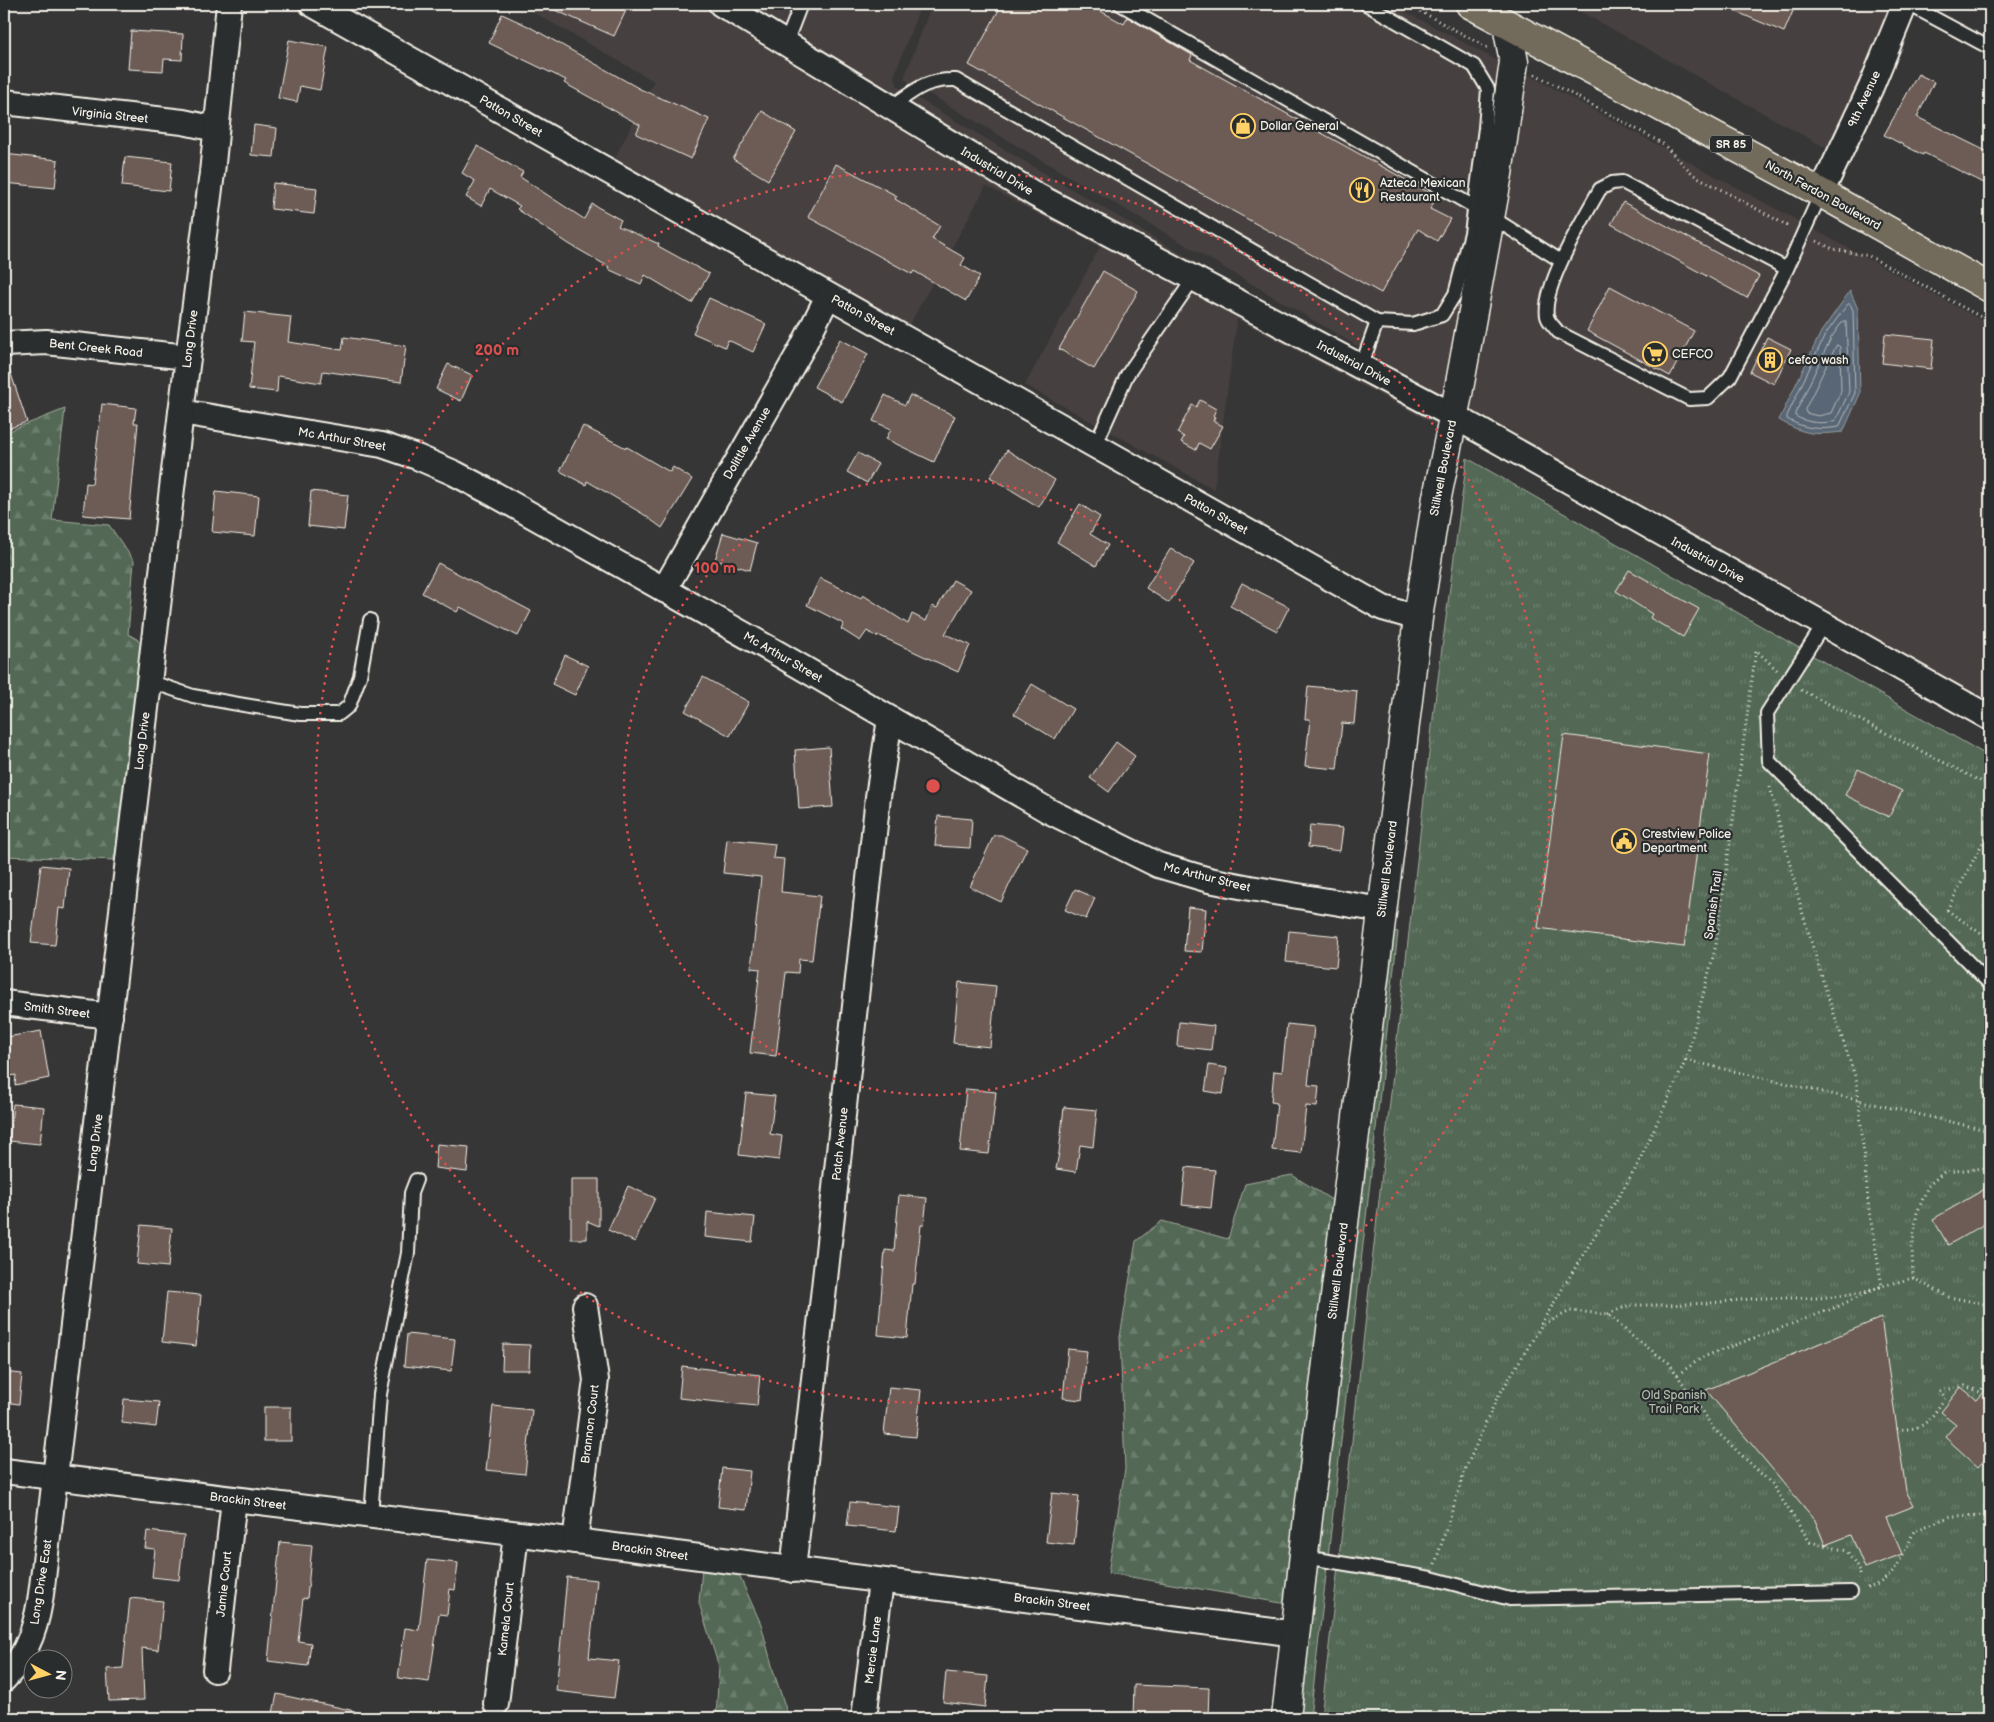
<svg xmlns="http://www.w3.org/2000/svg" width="1994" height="1722" font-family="'Balsamiq Sans',sans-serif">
	<defs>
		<pattern id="forest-firs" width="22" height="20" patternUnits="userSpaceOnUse" patternTransform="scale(1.25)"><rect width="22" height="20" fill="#526956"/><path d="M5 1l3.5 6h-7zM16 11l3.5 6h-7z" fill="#6c7f6e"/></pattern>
		<pattern id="park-tufts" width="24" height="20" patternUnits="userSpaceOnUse" patternTransform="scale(1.25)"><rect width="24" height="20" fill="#526956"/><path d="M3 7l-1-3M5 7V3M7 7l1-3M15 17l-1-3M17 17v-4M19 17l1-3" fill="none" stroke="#6c7f6e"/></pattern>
	</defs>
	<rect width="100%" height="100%" fill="#373636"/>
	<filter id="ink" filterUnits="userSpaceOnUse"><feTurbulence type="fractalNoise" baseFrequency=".02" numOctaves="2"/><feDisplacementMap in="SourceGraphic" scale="10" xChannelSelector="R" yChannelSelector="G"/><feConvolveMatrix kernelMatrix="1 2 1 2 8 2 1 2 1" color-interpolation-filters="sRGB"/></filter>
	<g filter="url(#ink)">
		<!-- built -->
		<g fill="#47413f">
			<path d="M519,4H699L1440,420L1438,426L1237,319L1214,489L1025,385L1100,247L986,186L908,327L613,162L654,81Z"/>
			<path d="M741,4H921L894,76L898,87L1287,316L1043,186Z"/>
			<path d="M932,4H1391L1504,64L1449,400L904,79Z"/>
			<path d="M1567,4H1893L1859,83L1828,149Z"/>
			<path d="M1525,73L1990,325V706L1466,411Z"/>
		</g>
		<!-- forest -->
		<g fill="url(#forest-firs)" stroke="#a3ad9f">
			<path d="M65,409L52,520L109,525L134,561L128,634L142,642L116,860L4,856V433Z"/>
			<path d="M1292,1175L1335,1202L1287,1604L1108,1573L1125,1469L1120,1337L1136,1241L1162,1221L1228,1239L1245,1184Z"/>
			<path d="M702,1568L738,1573L761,1624L774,1673L789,1718H716L719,1667L699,1603Z"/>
		</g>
		<!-- park -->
		<g fill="url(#park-tufts)" stroke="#a3ad9f">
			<path d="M1467,458L1990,757V1718H1882L1814,1710L1774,1718H1321L1434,709Z"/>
			<path d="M1392,931L1398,932L1310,1718H1298L1320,1519Z"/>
		</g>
		<!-- water -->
		<path fill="#586674" stroke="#969ea2" d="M1850,291L1858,309L1860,394L1843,432C1814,435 1805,435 1779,420L1821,332Z"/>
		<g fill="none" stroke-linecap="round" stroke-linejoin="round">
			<!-- shore -->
			<g stroke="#b6b9ba" stroke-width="1">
				<path d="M1850,304L1853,310L1855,393L1839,427C1820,430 1804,429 1787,419V416L1825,335L1847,305Z"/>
				<path d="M1846,321L1849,392L1836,420C1824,425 1807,423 1795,416V414L1831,338L1842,322Z"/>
				<path d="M1837,345L1840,347L1841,391L1831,413L1818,416L1806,413L1805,410Z"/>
			</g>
		</g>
		<!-- building -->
		<g fill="#6c5c54" stroke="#f4f1e8">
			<path d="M541,4H629L614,36Z"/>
			<path d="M1002,4H1088L1124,24L1127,17L1192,55L1190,60L1437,197L1430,209L1450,219L1437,241L1418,229L1381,293L969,65Z"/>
			<path d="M1718,4H1796L1784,32Z"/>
			<path d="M502,14L528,26L640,89L709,119L691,159L636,134L640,125L564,83L566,80L489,43Z"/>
			<path d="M131,31L183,34L182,60L164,59L163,71L128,69Z"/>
			<path d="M289,40L328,47L320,90L300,86L297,102L278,98Z"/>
			<path d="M1918,74L1934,82L1917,117L1990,153V186L1924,153L1923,155L1884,135Z"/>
			<path d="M762,111L796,132L768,180L733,159Z"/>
			<path d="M254,125L277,128L274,157L251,155Z"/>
			<path d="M477,146L523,172L520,177L584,219L592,204L621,220L618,226L659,244L658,246L709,274L692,303L645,275L641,284L608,269L609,267L569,244L517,209L520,206L490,189L481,206L466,197L475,181L462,173Z"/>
			<path d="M4,154L58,160L55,188L4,183Z"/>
			<path d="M125,157L172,162L169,191L122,186Z"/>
			<path d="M836,164L897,196L895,199L940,226L932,239L965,258L961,265L980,276L966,301L914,271L912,274L808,217Z"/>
			<path d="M273,183L317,188L314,214L271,209Z"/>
			<path d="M1623,202L1759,276L1747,298L1611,224Z"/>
			<path d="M1103,271L1138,291L1094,369L1059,349Z"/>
			<path d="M1610,286L1694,331L1670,376L1587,331Z"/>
			<path d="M709,298L766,324L753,352L728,340L725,347L693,333Z"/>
			<path d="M245,312L291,317L288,342L342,350L344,337L406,346L401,382L323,371L321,383L278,376L277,392L249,389L254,342L242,341Z"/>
			<path d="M1885,334L1934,339L1931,369L1882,363Z"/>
			<path d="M1767,337L1791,349L1774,384L1750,372Z"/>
			<path d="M840,339L868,354L842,402L814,387Z"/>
			<path d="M7,362L27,422L4,430V363Z"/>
			<path d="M448,364L472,375L461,401L436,389Z"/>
			<path d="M885,395L905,405L910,395L955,416L934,462L886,439L891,429L873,421Z"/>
			<path d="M1200,400L1216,409L1213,416L1215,417L1213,421L1223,426L1210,449L1199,443L1196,450L1181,442L1184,437L1177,433L1192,405L1196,407Z"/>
			<path d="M102,404L136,408L134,423H138L129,519L83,515L86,483L92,484Z"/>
			<path d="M583,426L626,448L627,447L670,472L673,467L692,479L662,528L643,514L587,481L586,485L560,471Z"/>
			<path d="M1007,450L1055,480L1039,507L990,477Z"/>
			<path d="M858,453L878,464L867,483L847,472Z"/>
			<path d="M216,491L259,496L255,536L212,532Z"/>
			<path d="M311,491L348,495L344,530L308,526Z"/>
			<path d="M1080,504L1100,517L1090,534L1108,545L1096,566L1057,542Z"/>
			<path d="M723,533L757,543L750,570L715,560Z"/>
			<path d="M1171,548L1194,563L1169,603L1146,588Z"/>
			<path d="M438,563L494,593L495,592L531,611L518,636L460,607L457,612L422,593Z"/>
			<path d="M1629,570L1699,609L1683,637L1650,618L1652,614L1616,591Z"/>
			<path d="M820,578L861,598L863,595L908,624L912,614L926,621L932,606L937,608L953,580L971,590L945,634L970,645L958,672L878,635L877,637L867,631L860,641L841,629L844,624L807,605Z"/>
			<path d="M1242,583L1289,607L1277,631L1230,606Z"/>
			<path d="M565,655L588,666L575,695L552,684Z"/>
			<path d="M703,677L749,702L730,736L685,711Z"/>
			<path d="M1032,684L1073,709L1055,739L1014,714Z"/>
			<path d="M1308,686L1357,691L1354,724L1342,723L1337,769L1305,766L1310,719H1305Z"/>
			<path d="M1564,735L1710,754L1684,947L1538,928Z"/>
			<path d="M1116,742L1135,756L1109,792L1090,778Z"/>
			<path d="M829,747L833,807L799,809L795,750Z"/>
			<path d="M1858,769L1902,791L1889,817L1845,795Z"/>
			<path d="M938,816L972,819L970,848L935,846Z"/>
			<path d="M1310,825L1343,828L1340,851L1308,847Z"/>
			<path d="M994,835H1001L1027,848L1001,902L970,887Z"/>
			<path d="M727,839L775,844L773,858L784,859L781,892L820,896L812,960L799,959L798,973L786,972L776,1056L750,1053L760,969L751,968L761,877L723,873Z"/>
			<path d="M41,865L69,868L65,909L59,908L55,945L31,943Z"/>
			<path d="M1075,889L1095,898L1086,919L1065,910Z"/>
			<path d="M1188,907L1206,909L1202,952L1184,951Z"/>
			<path d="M1289,931L1339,936L1336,967L1286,962Z"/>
			<path d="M959,982L996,986L990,1047L953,1043Z"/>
			<path d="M1179,1022L1214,1026L1211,1050L1177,1046Z"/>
			<path d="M1287,1024L1314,1027L1308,1085L1319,1086L1317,1107L1306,1106L1301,1153L1272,1150L1277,1103L1271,1102L1274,1071L1282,1072Z"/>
			<path d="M41,1031L49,1078L15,1085L16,1075L4,1077V1051L10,1050L7,1037Z"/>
			<path d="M1209,1065L1227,1068L1223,1094L1205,1091Z"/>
			<path d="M966,1089L996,1092L989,1154L960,1151Z"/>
			<path d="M746,1093L775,1096L770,1134L782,1136L779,1160L739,1155Z"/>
			<path d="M13,1104L44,1107L40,1144L9,1141Z"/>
			<path d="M1064,1107L1097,1110L1093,1147L1080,1145L1076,1172L1056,1169L1059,1153Z"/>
			<path d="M437,1144L469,1147L467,1172L435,1168Z"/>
			<path d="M1186,1167L1215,1170L1211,1208L1182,1205Z"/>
			<path d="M571,1179H599V1226L587,1221V1239H571Z"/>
			<path d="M628,1186L655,1198L635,1242L608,1230Z"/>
			<path d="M1990,1186V1221L1948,1245L1933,1219Z"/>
			<path d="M899,1195L927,1198L924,1225H921L915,1284H912L907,1338L878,1335L885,1250L894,1251Z"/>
			<path d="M707,1212L755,1217L752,1242L705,1237Z"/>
			<path d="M141,1225L172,1228L168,1267L137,1264Z"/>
			<path d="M167,1292L201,1295L196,1346L162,1342Z"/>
			<path d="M1881,1318L1906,1491L1914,1506L1886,1517L1902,1554L1865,1568L1851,1535L1825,1545L1815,1520L1706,1390Z"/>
			<path d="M407,1334L455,1339L451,1371L404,1366Z"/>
			<path d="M503,1344L530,1345L529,1370H502Z"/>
			<path d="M1068,1349L1087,1351L1082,1400L1063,1398Z"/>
			<path d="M682,1366L760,1375L757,1406L679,1398Z"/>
			<path d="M4,1372L22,1374L19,1404L4,1402Z"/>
			<path d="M1990,1385V1454L1978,1467L1945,1437L1956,1424L1941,1412L1961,1387L1977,1400Z"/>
			<path d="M889,1387L921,1390L916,1437L884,1434Z"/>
			<path d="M124,1399L159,1402L156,1427L122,1423Z"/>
			<path d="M493,1406L532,1410L525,1474L486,1470Z"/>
			<rect x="264" y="1407" width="27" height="34"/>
			<path d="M722,1468L750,1471L746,1510L718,1507Z"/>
			<path d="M1052,1493L1079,1496L1074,1545L1046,1542Z"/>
			<path d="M850,1502L899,1507L896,1531L847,1526Z"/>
			<path d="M147,1531L184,1535L179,1580L152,1577L155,1549L145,1548Z"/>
			<path d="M280,1542L312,1545L307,1599L303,1598L298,1641L311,1643L308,1666L268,1661Z"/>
			<path d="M427,1560L458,1563L455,1590L450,1589L447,1615L439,1614L429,1682L398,1678L405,1628L419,1630Z"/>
			<path d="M567,1577L597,1580L589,1658L619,1661L614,1698L556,1691Z"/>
			<path d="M130,1598L163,1601L158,1650L142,1648L144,1700L109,1701L107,1669L123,1668Z"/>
			<path d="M946,1672L988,1676L985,1707L943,1702Z"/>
			<path d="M1134,1685L1209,1688L1208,1718L1133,1717Z"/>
			<path d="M277,1694L355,1711L354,1718H272Z"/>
		</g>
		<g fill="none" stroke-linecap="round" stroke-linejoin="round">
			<defs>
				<g id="service">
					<path d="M1120,4L1490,216L1561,261"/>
					<path d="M1366,4L1474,66L1488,89L1485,128L1471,233L1455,294L1442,315L1413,324L1377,322"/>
					<path d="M1908,4L1990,48"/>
					<path d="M786,43L801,4"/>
					<path d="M891,107C915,90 926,79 956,80L1377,322L1361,367"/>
					<path d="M1787,269L1622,182L1612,183L1600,189C1585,216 1542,286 1547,316C1548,322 1555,327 1558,332L1689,399L1708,398L1730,377L1787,269L1821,193"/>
					<path d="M1095,446L1127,375L1194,278"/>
					<path d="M1824,624L1767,713L1769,761L1990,984"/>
					<path d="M149,681L193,696L244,705L300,714H339L349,706L360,676L370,620"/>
					<path d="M371,1516L380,1394L408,1253L411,1193L416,1180"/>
					<path d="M1304,1557L1431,1578L1510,1599L1851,1592"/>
				</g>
				<g id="minor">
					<path d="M312,4L1383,608L1418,618"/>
					<path d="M721,4L1036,195L1452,415L1990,718"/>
					<path d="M4,102L183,122L216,129"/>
					<path d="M1821,193L1871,87L1905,4"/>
					<path d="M4,344L46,342L188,357"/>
					<path d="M181,412L382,445L417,457L454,473L494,494L777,653L1049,811L1158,865L1209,880L1250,888L1382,910"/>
					<path d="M664,590L802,348L828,296"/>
					<path d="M4,1003L110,1016"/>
					<path d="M4,1471L545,1537L1296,1634"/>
					<path d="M575,1541L596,1380L585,1306"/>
					<path d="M793,1570L878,797L890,719"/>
					<path d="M215,1670L234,1499"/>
					<path d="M4,1679C29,1654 38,1621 42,1587L181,412L212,173L229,4"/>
					<path d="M496,1704L516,1534"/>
					<path d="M864,1718L881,1581"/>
				</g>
				<path id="tertiary" d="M1286,1718L1308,1518L1418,618L1437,497L1458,394L1498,174L1514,62L1507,25"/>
				<path id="primary" d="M1470,4L1821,193L1990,288"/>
			</defs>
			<!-- service casing -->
			<use href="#service" stroke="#f4f1e8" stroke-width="16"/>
			<!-- minor casing -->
			<use href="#minor" stroke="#f4f1e8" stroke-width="28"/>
			<!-- tertiary casing -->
			<use href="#tertiary" stroke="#f4f1e8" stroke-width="31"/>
			<!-- primary casing -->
			<use href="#primary" stroke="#f4f1e8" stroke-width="31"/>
			<!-- path -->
			<g stroke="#f4f1e8" stroke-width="3" stroke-dasharray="1 4" stroke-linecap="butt">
				<path d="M1407,4L1488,48"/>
				<path d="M1535,74L1662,143L1694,175L1790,227"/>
				<path d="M1817,241L1833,249L1869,256L1990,322"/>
				<path d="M1777,670L1756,650L1716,945L1686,1060L1990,1131"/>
				<path d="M1801,690L1990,786"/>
				<path d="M1770,787L1802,911L1823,981L1857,1082L1869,1210L1882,1286L1913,1278L1912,1248L1917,1213L1928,1186L1944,1172L1985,1168L1990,1173"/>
				<path d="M1947,910L1990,829"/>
				<path d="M1947,910L1990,940"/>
				<path d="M1913,1278L1949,1297L1990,1305"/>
				<path d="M1608,1314L1630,1305H1666L1710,1303L1760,1298H1819L1865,1292L1882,1286L1832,1309L1703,1357L1677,1375"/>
				<path d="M1541,1324L1636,1168L1686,1060"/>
				<path d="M1897,1429C1926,1431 1930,1419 1945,1398L1940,1391L1965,1386L1980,1392L1987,1382L1990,1383"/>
				<path d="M1435,1564L1465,1470L1496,1400L1541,1326L1570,1311L1608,1314L1632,1336L1669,1363L1714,1429L1771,1483L1810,1542L1847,1551L1861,1572L1858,1578"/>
				<path d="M1867,1588C1893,1582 1904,1554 1914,1531L1951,1516L1990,1515"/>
			</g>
			<!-- service -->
			<use href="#service" stroke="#2a2d2e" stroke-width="12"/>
			<!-- minor -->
			<use href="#minor" stroke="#2a2d2e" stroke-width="24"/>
			<!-- tertiary -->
			<use href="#tertiary" stroke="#2a2d2e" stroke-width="28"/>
			<!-- primary -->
			<use href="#primary" stroke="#726b5a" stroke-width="28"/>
		</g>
	</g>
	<!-- distance rings -->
	<g fill="none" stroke="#dc504e" stroke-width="2.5" stroke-dasharray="2.5 5">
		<circle cx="933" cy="786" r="309"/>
		<circle cx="933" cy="786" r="617"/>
	</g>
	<!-- icons -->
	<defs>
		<symbol id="shop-ring" viewBox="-11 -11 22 22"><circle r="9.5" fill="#2a2d2e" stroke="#ffd166" stroke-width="1.5"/><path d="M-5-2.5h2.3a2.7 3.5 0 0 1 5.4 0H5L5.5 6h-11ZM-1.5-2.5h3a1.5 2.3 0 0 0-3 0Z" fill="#ffd166"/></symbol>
		<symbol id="restaurant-ring" viewBox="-11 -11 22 22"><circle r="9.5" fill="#2a2d2e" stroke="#ffd166" stroke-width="1.5"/><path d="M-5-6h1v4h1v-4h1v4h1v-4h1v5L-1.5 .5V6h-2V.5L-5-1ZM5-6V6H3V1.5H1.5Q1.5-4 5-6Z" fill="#ffd166"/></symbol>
		<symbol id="supermarket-ring" viewBox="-11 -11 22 22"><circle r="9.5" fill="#2a2d2e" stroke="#ffd166" stroke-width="1.5"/><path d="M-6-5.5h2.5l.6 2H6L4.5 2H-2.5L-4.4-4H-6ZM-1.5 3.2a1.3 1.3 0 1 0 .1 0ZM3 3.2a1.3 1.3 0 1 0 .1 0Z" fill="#ffd166"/></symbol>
		<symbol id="building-ring" viewBox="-11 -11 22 22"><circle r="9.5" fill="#2a2d2e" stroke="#ffd166" stroke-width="1.5"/><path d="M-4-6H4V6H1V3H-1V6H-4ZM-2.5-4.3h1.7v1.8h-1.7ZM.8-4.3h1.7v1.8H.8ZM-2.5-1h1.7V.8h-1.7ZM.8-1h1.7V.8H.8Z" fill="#ffd166"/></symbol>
		<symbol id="civic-ring" viewBox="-11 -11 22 22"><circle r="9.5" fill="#2a2d2e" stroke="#ffd166" stroke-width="1.5"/><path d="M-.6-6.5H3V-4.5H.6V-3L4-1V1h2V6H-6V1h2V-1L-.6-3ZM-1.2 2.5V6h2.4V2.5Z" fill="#ffd166"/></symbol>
	</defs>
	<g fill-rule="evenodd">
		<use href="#shop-ring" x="1229" y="112" width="28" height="28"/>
		<use href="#restaurant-ring" x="1348" y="176" width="28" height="28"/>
		<use href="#supermarket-ring" x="1641" y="340" width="28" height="28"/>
		<use href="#building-ring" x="1756" y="346" width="28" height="28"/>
		<use href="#civic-ring" x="1610" y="827" width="28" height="28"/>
	</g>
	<g text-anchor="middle" stroke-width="4.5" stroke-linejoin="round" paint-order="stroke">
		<!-- shield labels -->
		<rect fill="#2a2d2e" stroke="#b7b6b0" stroke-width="1" x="1710" y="135.5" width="42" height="17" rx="4"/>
		<g font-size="11" font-weight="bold" fill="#f4f1e8">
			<text x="1731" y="148">SR 85</text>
		</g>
		<!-- street labels -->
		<g font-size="12" fill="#f4f1e8" stroke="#2a2d2e">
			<text transform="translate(1864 99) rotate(-65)" y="4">9th Avenue</text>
			<text transform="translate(110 115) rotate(6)" y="4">Virginia Street</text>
			<text transform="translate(511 116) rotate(30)" y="4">Patton Street</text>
			<text transform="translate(997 171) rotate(31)" y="4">Industrial Drive</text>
			<text transform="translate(1823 195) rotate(29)" y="4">North Ferdon Boulevard</text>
			<text transform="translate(863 315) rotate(29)" y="4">Patton Street</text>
			<text transform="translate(190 339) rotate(-83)" y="4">Long Drive</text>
			<text transform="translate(96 348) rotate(6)" y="4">Bent Creek Road</text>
			<text transform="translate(1354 363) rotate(28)" y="4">Industrial Drive</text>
			<text transform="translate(342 439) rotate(10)" y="4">Mc Arthur Street</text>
			<text transform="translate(747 443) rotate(-60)" y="4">Dolittle Avenue</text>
			<text transform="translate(1443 468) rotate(-79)" y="4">Stillwell Boulevard</text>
			<text transform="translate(1216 514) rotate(29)" y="4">Patton Street</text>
			<text transform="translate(1708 560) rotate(29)" y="4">Industrial Drive</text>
			<text transform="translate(783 657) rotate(30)" y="4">Mc Arthur Street</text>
			<text transform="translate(142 741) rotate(-83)" y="4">Long Drive</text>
			<text transform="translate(1387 869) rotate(-83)" y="4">Stillwell Boulevard</text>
			<text transform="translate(1207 877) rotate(14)" y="4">Mc Arthur Street</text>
			<text transform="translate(1713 905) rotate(-82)" y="4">Spanish Trail</text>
			<text transform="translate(57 1010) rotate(7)" y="4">Smith Street</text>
			<text transform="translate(95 1143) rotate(-83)" y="4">Long Drive</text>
			<text transform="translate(840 1144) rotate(-84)" y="4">Patch Avenue</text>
			<text transform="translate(1338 1271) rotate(-83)" y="4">Stillwell Boulevard</text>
			<text transform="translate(590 1424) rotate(-83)" y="4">Brannon Court</text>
			<text transform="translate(248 1501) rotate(7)" y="4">Brackin Street</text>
			<text transform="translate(650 1551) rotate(8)" y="4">Brackin Street</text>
			<text transform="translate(41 1582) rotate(-81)" y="4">Long Drive East</text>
			<text transform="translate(224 1584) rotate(-84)" y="4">Jamie Court</text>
			<text transform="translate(1052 1602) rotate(7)" y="4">Brackin Street</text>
			<text transform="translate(506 1619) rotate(-84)" y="4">Kamela Court</text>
			<text transform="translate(873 1650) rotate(-83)" y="4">Mercie Lane</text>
		</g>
		<!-- poi labels -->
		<g font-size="12" fill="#f4f1e8" stroke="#2a2d2e" text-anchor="start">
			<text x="1260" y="130">Dollar General</text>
			<text x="1380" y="187">Azteca Mexican<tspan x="1380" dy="14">Restaurant</tspan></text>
			<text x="1672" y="358">CEFCO</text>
			<text x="1788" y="364">cefco wash</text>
			<text x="1642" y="838">Crestview Police<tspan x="1642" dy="14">Department</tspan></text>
		</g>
		<!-- park labels -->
		<g font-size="12" fill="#b3bbae" stroke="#2a2d2e">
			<text x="1674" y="1399">Old Spanish<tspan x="1674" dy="14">Trail Park</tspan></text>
		</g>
	</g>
	<circle cx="933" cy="786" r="8" fill="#dc504e" stroke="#2a2d2e" stroke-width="2.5"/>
	<g font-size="15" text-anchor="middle" font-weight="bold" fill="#dc504e" stroke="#2a2d2e" stroke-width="4.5" stroke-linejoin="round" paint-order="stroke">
		<text x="497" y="355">200 m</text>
		<text x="715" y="573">100 m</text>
	</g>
	<!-- margin -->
	<rect width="1994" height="1722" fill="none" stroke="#2a2d2e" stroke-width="20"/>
	<rect x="10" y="10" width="1974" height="1702" fill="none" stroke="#f4f1e8" stroke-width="2" filter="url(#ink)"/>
	<!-- north arrow -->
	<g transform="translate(48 1674) rotate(96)"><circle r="24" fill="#2a2d2e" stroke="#7b7b78"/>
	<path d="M0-4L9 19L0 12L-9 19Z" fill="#ffd166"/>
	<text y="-8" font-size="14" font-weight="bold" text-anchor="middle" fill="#f4f1e8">N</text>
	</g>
</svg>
